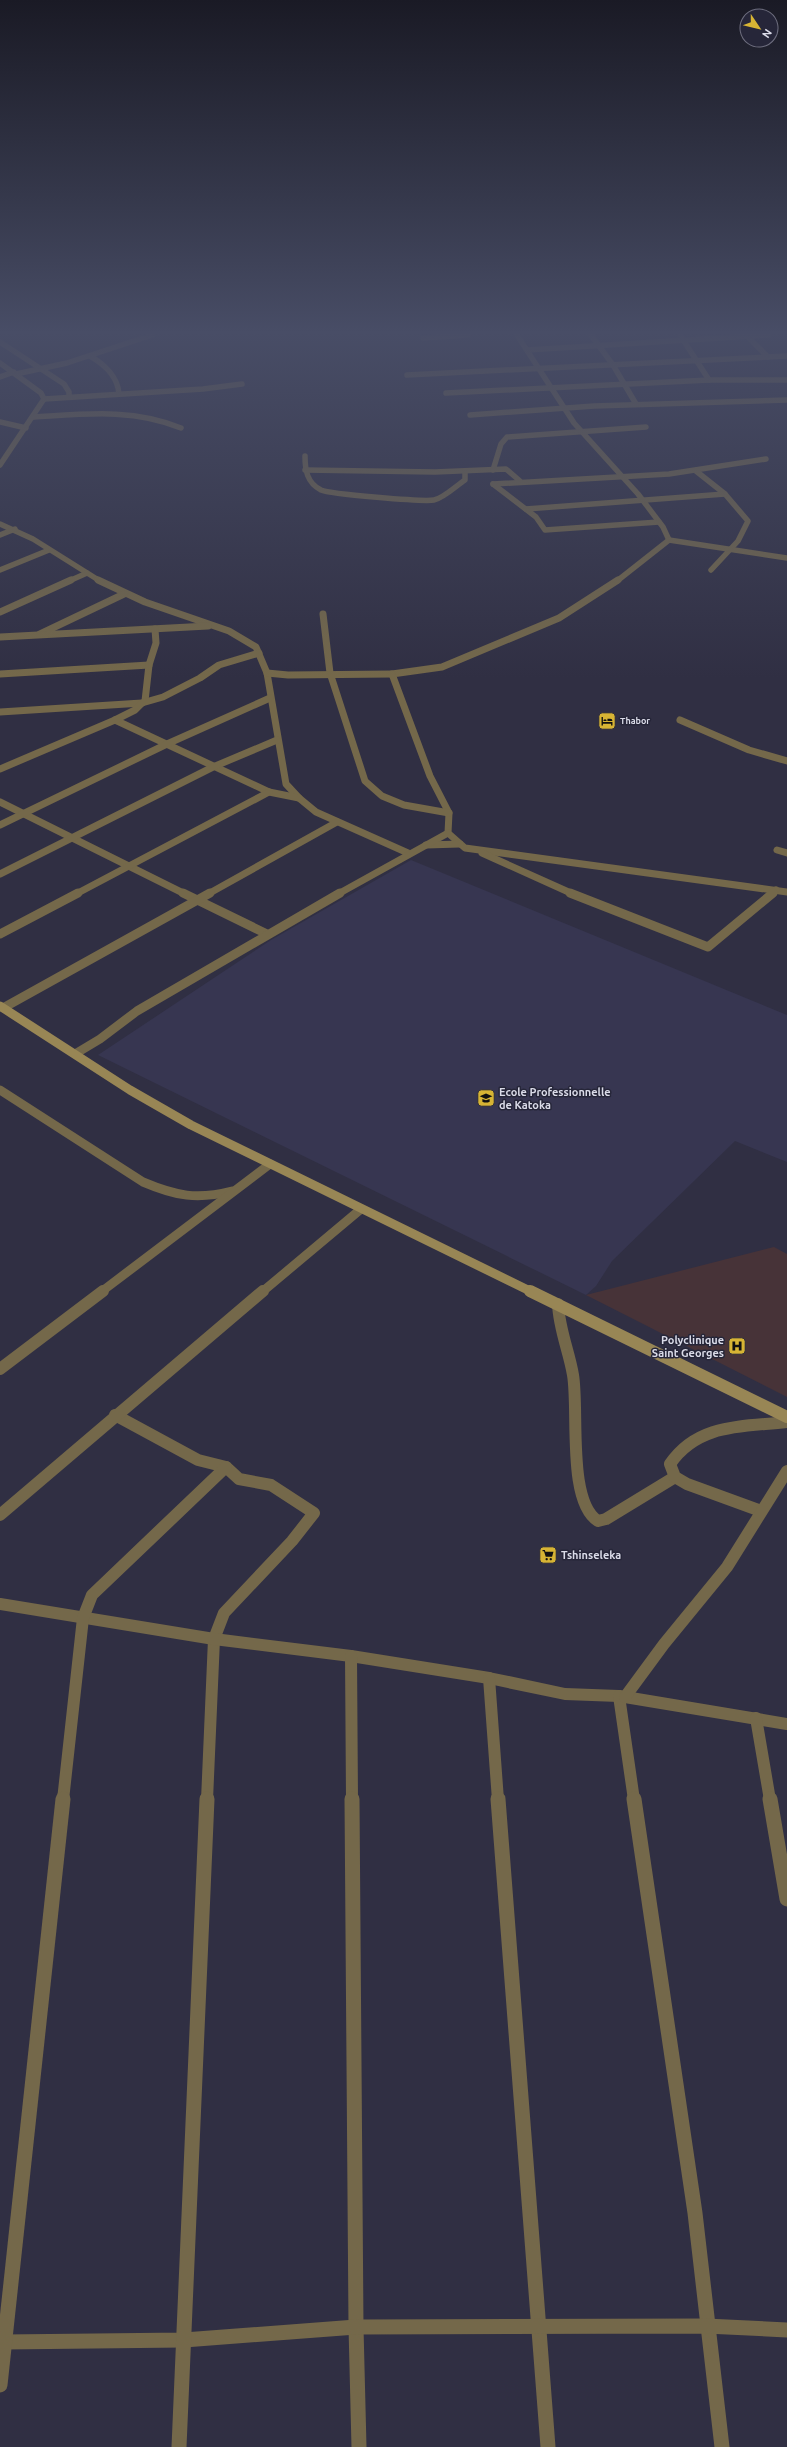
<svg xmlns="http://www.w3.org/2000/svg" width="787" height="2447" font-family="Ubuntu,sans-serif">
	<rect width="100%" height="100%" fill="#302f43"/>
	<!-- built -->
	<path fill="#373651" d="M411,860L787,1015V1162L735,1141L612,1261L596,1286L586,1295L98,1055L271,940Z"/>
	<!-- medical -->
	<path fill="#473338" d="M774,1247L787,1254V1397L586,1295Z"/>
	<g fill="none" stroke-linecap="round" stroke-linejoin="round">
		<!-- street-far4 -->
		<g stroke="#74684a" stroke-width="5.5">
			<path d="M517,335L574,423L638,494L663,527L669,540"/>
			<path d="M591,335L613,365L636,404"/>
			<path d="M680,335L709,380"/>
			<path d="M748,337L768,357"/>
			<path d="M423,338L468,335"/>
			<path d="M0,342L64,384L69,392V397"/>
			<path d="M527,350L769,335"/>
			<path d="M90,356C104,364 118,377 119,394"/>
			<path d="M0,363L41,393L44,399L0,465"/>
			<path d="M16,374L67,363L152,335"/>
			<path d="M407,375L787,356"/>
			<path d="M0,377L14,372"/>
			<path d="M446,393L709,380H787"/>
			<path d="M44,399L203,389L242,384"/>
			<path d="M470,415L594,406L787,400"/>
			<path d="M34,417C84,414 133,408 181,428"/>
			<path d="M0,422L26,428"/>
			<path d="M305,456C305,470 307,483 321,490C330,494 423,502 434,500C444,498 457,485 465,480V472"/>
			<path d="M305,470L435,472L506,469L520,481"/>
			<path d="M493,470L501,444L507,437L646,427"/>
			<path d="M696,471L725,494L748,521L738,541L711,570"/>
			<path d="M493,484L669,474L766,459"/>
			<path d="M493,484L536,517L545,530L659,522"/>
			<path d="M526,509L725,494"/>
			<path d="M0,524L33,539L100,581"/>
			<path d="M0,535L15,529"/>
			<path d="M0,570L49,550"/>
			<path d="M69,581L87,573"/>
			<path d="M617,581L669,540L787,558"/>
		</g>
		<!-- street-far3 -->
		<g stroke="#74684a" stroke-width="7">
			<path d="M98,580L145,602L229,631L256,647L267,673L286,784L299,798"/>
			<path d="M618,580L559,618L442,667L392,674L430,776L449,813L448,833L465,848L787,892"/>
			<path d="M0,612L71,580"/>
			<path d="M323,614L330,673L365,781L382,796L404,805L449,813"/>
			<path d="M40,634L124,594"/>
			<path d="M0,637L208,626"/>
			<path d="M267,673L288,675L392,674"/>
			<path d="M0,674L149,665"/>
			<path d="M145,701L149,665L156,643L155,629"/>
			<path d="M0,712L142,703"/>
			<path d="M115,720L269,792L299,798L316,812L408,853"/>
			<path d="M680,720L749,750L787,761"/>
			<path d="M0,769L115,720L135,710L142,703L163,697L200,678L219,665L259,653"/>
			<path d="M0,802L185,894"/>
			<path d="M0,825L167,744L270,698"/>
			<path d="M426,845L460,844"/>
			<path d="M777,850L787,853"/>
			<path d="M482,853L573,894"/>
			<path d="M0,874L213,767L277,740"/>
			<path d="M76,894L269,792"/>
			<path d="M208,894L337,822"/>
			<path d="M338,894L448,833"/>
			<path d="M772,894L776,890"/>
		</g>
		<!-- street-far2 -->
		<g stroke="#74684a" stroke-width="9">
			<path d="M183,893L267,934"/>
			<path d="M570,893L708,947L773,893"/>
			<path d="M0,934L78,893"/>
			<path d="M3,1008L210,893"/>
			<path d="M75,1054L100,1039L137,1011L340,893"/>
			<path d="M0,1090L143,1182C176,1196 197,1200 232,1191"/>
			<path d="M101,1292L270,1164"/>
			<path d="M262,1292L361,1209"/>
		</g>
		<!-- street-far1 -->
		<g stroke="#74684a" stroke-width="12">
			<path d="M558,1304C559,1329 569,1351 573,1375C579,1410 567,1502 598,1521L606,1519L675,1477"/>
			<path d="M0,1369L103,1291"/>
			<path d="M115,1415L198,1460L226,1467L239,1479L271,1485L314,1513L292,1541L224,1613L214,1639L207,1800"/>
			<path d="M761,1511L687,1484L675,1477L670,1464C698,1423 743,1427 787,1422"/>
			<path d="M0,1515L263,1291"/>
			<path d="M0,1604L214,1639L351,1656L489,1678L565,1694L619,1696L787,1724"/>
			<path d="M351,1656L352,1800"/>
			<path d="M489,1678L498,1800"/>
			<path d="M619,1696L634,1800"/>
			<path d="M625,1697L664,1644L727,1567L787,1471"/>
			<path d="M756,1718L770,1800"/>
			<path d="M63,1800L83,1618L92,1595L226,1467"/>
		</g>
		<!-- street -->
		<g stroke="#74684a" stroke-width="15">
			<path d="M352,1799L356,2327L359,2447"/>
			<path d="M498,1799L548,2447"/>
			<path d="M634,1799L695,2213L722,2447"/>
			<path d="M770,1799L787,1899"/>
			<path d="M4,2342L184,2340L356,2327L706,2326L787,2330"/>
			<path d="M0,2385L63,1799"/>
			<path d="M179,2447L207,1799"/>
		</g>
		<!-- secondary-far1 -->
		<path stroke="#988655" stroke-width="9" d="M0,1006L130,1090L191,1125L532,1292"/>
		<!-- secondary -->
		<path stroke="#988655" stroke-width="12" d="M530,1291L787,1417"/>
	</g>
	<!-- sky -->
	<linearGradient id="sky" x2="0" y2="1"><stop stop-color="#1a1a25"/><stop offset="0.49" stop-color="#484d66"/><stop offset="1" stop-color="#484d66" stop-opacity="0"/></linearGradient>
	<rect width="787" height="678" fill="url(#sky)"/>
	<!-- icons -->
	<defs>
		<symbol id="hotel-square" viewBox="-11 -11 22 22"><rect x="-9" y="-9" width="18" height="18" rx="4" fill="#d7b434" stroke="#262639"/><path d="M-6-4.5h1.5V1H6V5H4.5V3h-9V5H-6ZM-4 0a1.8 1.8 0 1 1 3.6 0ZM.5 0V-2.5h3Q6-2.5 6 0Z" fill="#111"/></symbol>
		<symbol id="school-square" viewBox="-11 -11 22 22"><rect x="-9" y="-9" width="18" height="18" rx="4" fill="#d7b434" stroke="#262639"/><path d="M0-5L7-2L0 1L-7-2ZM-4 1L0 2.5L4 1V4Q0 6-4 4Z" fill="#111"/></symbol>
		<symbol id="hospital-square" viewBox="-11 -11 22 22"><rect x="-9" y="-9" width="18" height="18" rx="4" fill="#d7b434" stroke="#262639"/><path d="M-5-5h3v3.5h4V-5h3V5h-3V1.5h-4V5h-3Z" fill="#111"/></symbol>
		<symbol id="supermarket-square" viewBox="-11 -11 22 22"><rect x="-9" y="-9" width="18" height="18" rx="4" fill="#d7b434" stroke="#262639"/><path d="M-6-5.5h2.5l.6 2H6L4.5 2H-2.5L-4.4-4H-6ZM-1.5 3.2a1.3 1.3 0 1 0 .1 0ZM3 3.2a1.3 1.3 0 1 0 .1 0Z" fill="#111"/></symbol>
	</defs>
	<g fill-rule="evenodd">
		<use href="#hotel-square" x="597" y="711" width="20" height="20"/>
		<use href="#school-square" x="476" y="1088" width="20" height="20"/>
		<use href="#hospital-square" x="727" y="1336" width="20" height="20"/>
		<use href="#supermarket-square" x="538" y="1545" width="20" height="20"/>
	</g>
	<g text-anchor="middle" stroke-width="3" stroke-linejoin="round" paint-order="stroke">
		<!-- far-poi labels -->
		<g font-size="9" font-weight="bold" fill="#dadbe8" stroke="#262639" text-anchor="start">
			<text x="620" y="724">Thabor</text>
		</g>
		<!-- poi labels -->
		<g font-size="11" font-weight="bold" fill="#dadbe8" stroke="#262639" text-anchor="start">
			<text x="499" y="1096">Ecole Professionnelle<tspan x="499" dy="13">de Katoka</tspan></text>
			<text x="724" y="1344" text-anchor="end">Polyclinique<tspan x="724" dy="13">Saint Georges</tspan></text>
			<text x="561" y="1559">Tshinseleka</text>
		</g>
	</g>
	<!-- north arrow -->
	<g transform="translate(759 28) rotate(125)"><circle r="19" fill="#262639" stroke="#6e6e7f"/>
	<path d="M0-3L7 15L0 10L-7 15Z" fill="#d7b434"/>
	<text y="-6" font-size="11" font-weight="bold" text-anchor="middle" fill="#dadbe8">N</text>
	</g>
</svg>
